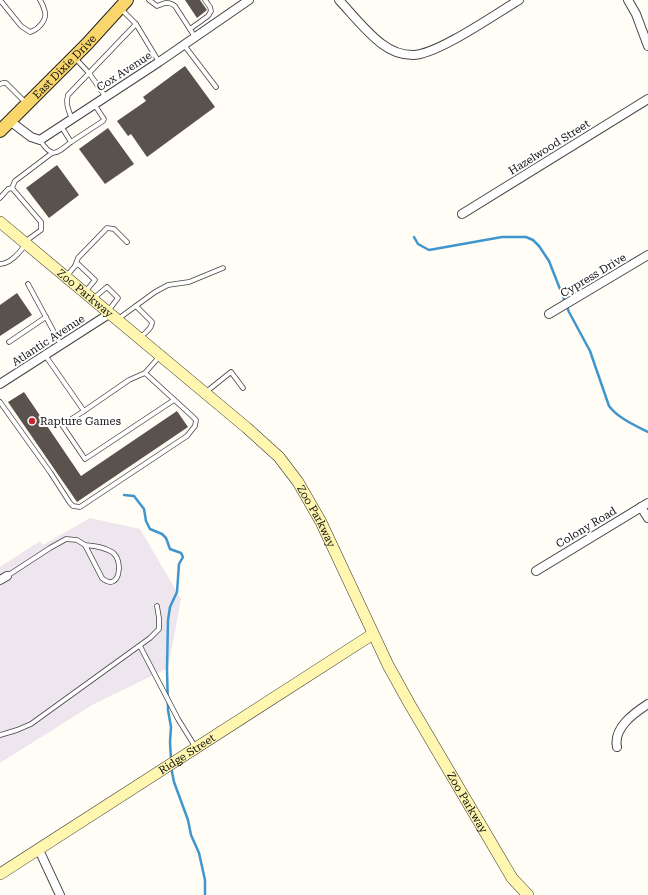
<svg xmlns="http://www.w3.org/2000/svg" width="648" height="895" font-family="'Roboto Serif',serif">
	<rect width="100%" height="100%" fill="#fffdf5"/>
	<!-- industrial -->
	<path fill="#eee6ef" d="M90,518L140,529L181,599L168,668L92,705L0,763V567L40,541L43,545Z"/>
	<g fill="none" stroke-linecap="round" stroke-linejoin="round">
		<!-- stream -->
		<g stroke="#3f96cf" stroke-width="2.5">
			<path d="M414,237L418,244L429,250L502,237H526L533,240L539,246L549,261L569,312L590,351L609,406C618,418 634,425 648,432"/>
			<path d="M124,495L134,496L144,509L146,521L150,529L162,534L166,538L170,549L181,553L183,557L179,564L177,592L170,607L168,620L167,669L168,710L171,727L170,742L171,760"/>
			<path d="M171,767L174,782L188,820L191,835L199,853L205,880V895"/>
		</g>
	</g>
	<!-- building -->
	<g fill="#5a524d">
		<path d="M185,0H200L207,10L197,18Z"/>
		<path d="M185,66L215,107L147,157L131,134L128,136L117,121L146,101L143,97Z"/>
		<path d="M108,128L134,164L105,184L79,149Z"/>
		<path d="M57,165L79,195L49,218L26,188Z"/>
		<path d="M17,293L32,315L0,336V305Z"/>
		<path d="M24,392L81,476L177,411L188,427L77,502L8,402Z"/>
	</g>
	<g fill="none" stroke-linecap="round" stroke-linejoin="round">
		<defs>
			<g id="lane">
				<path d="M0,0L21,26L30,32C37,30 47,21 45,12C44,8 42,3 40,0"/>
				<path d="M149,0L157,6C164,3 169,1 175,6L195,37"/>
				<path d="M136,24L159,62"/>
				<path d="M190,29L208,16L211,11L210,7L205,0"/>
				<path d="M184,45L216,87"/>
				<path d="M75,58L89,73L105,96"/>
				<path d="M0,84L3,83H6L27,104"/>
				<path d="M72,119C69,111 65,104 68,95L136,24L121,9"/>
				<path d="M40,140C52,159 56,154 71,142L61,126"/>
				<path d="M71,142L103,121L104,119L94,104"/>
				<path d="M12,188L41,222V230L26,241"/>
				<path d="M0,198L8,189L12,188L15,181L52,153"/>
				<path d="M0,264C10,264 20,252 25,245"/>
				<path d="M75,266L78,258L107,228L114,229L127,242"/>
				<path d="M66,277L75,266L78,264L95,280L85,292"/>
				<path d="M28,284L61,345"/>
				<path d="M94,298L107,287L118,298L108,311"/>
				<path d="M136,306L152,322C152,329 144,334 139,338"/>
				<path d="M118,319L155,292L168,285L189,282L223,268"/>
				<path d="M9,342L46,317"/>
				<path d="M45,355L84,411L129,380L145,373"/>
				<path d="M206,392L231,372L243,388"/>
				<path d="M0,402L50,472L70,503L73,506L80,507L187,436L195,426L196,420L192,416L145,373L159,357"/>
				<path d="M84,411L62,425L85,459L174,400"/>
				<path d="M7,576L50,548L66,539L77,540L85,545L102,578C119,593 125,561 112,552C104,547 95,546 85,545"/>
				<path d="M140,646L178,719L196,748"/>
				<path d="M0,735L17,730L31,724L150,638L159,629V618L157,606"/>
			</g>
			<g id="street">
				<path d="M339,0C353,15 366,32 382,44C391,51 402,55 413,55C437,55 497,13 519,0"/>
				<path d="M628,0L636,14L648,46"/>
				<path d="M10,121L31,137L40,140L159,62L249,0"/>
				<path d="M462,214L648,99"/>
				<path d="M549,314L648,255"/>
				<path d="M0,384L109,314"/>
				<path d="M641,507L648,518"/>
				<path d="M536,571L648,503"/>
				<path d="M0,580L7,576"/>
				<path d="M617,747C613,728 634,713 648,704"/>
				<path d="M39,850L60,895"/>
			</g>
			<g id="secondary">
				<path id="s1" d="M0,222L247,428L279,457L298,482L321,522L388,665L409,703L512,878L528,895"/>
				<path id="s2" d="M0,874L373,634"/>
			</g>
			<g id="primary">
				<path id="s3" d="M0,131L87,44L127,0"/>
			</g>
		</defs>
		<!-- lane casing -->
		<use href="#lane" stroke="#444" stroke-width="5.5"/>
		<!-- street casing -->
		<use href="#street" stroke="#444" stroke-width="10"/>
		<!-- secondary casing -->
		<use href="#secondary" stroke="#333" stroke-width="12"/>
		<!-- primary casing -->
		<use href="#primary" stroke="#222" stroke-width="14"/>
		<!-- lane -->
		<use href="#lane" stroke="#fff" stroke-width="4"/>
		<!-- street -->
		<use href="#street" stroke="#fff" stroke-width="8"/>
		<!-- secondary -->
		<use href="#secondary" stroke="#fff6b0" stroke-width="11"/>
		<!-- primary -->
		<use href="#primary" stroke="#f9d66b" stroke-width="12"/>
	</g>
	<!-- markers -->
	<circle fill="#c4262e" stroke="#fff" stroke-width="1.5" cx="32" cy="421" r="4"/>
	<g text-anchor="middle" stroke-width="4" stroke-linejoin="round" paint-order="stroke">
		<!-- street labels -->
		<g font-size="11" fill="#111" stroke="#fff">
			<text dy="4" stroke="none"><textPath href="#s3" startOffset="91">East Dixie Drive</textPath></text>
			<text transform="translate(124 71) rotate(-33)" y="4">Cox Avenue</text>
			<text transform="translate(549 147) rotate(-32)" y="4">Hazelwood Street</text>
			<text transform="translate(593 275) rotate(-31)" y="4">Cypress Drive</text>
			<text dy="4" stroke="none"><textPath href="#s1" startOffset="111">Zoo Parkway</textPath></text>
			<text transform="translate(48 340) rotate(-33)" y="4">Atlantic Avenue</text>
			<text dy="4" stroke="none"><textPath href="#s1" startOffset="435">Zoo Parkway</textPath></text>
			<text transform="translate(586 527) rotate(-31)" y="4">Colony Road</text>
			<text dy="4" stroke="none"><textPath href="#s2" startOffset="222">Ridge Street</textPath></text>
			<text dy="4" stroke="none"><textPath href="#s1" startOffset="759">Zoo Parkway</textPath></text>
		</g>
		<!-- poi labels -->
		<g font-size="11" fill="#111" stroke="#fff" text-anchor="start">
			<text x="40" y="425">Rapture Games</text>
		</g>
	</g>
</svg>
